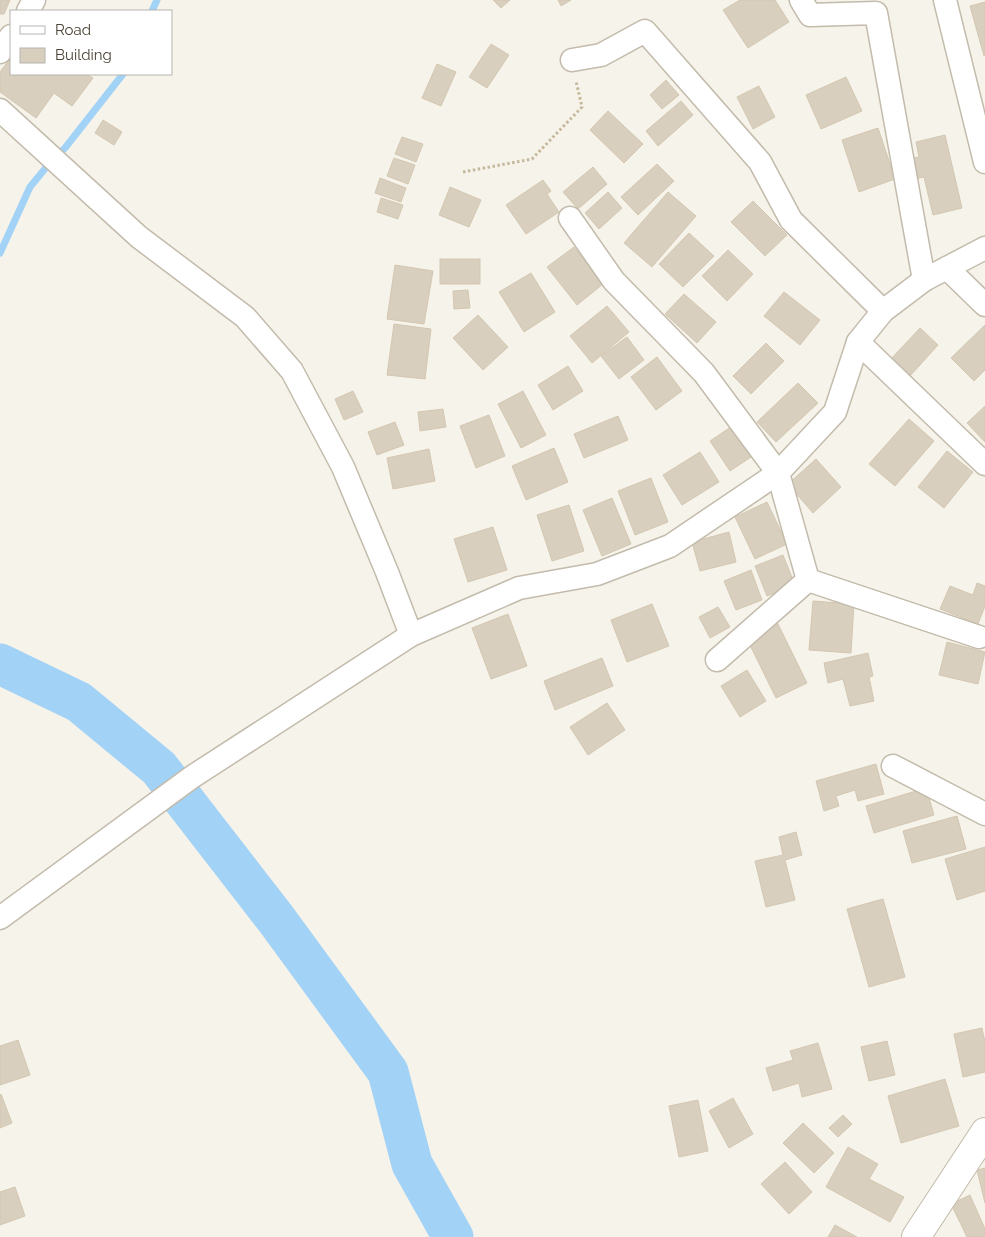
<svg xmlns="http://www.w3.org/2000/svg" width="985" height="1237" font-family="Raleway,sans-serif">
	<rect width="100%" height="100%" fill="#f6f3ea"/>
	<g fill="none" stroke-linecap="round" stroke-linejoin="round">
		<!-- stream -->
		<g stroke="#a2d2f6" stroke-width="7">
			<path d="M152,11L157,0"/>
			<path d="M0,253L30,187L53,159L65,148L123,74"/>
		</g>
		<!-- river -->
		<path stroke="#a2d2f6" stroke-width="41" d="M0,664L79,702L159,768L276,919L388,1072L412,1164L453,1237"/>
	</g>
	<!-- building -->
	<g fill="#d9cfbe" stroke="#d4c7b1">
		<path d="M0,0H10L4,14H0Z"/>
		<path d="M493,0H510L501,8Z"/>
		<path d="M558,0H571L561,6Z"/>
		<path d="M740,0H775L789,22L748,48L723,10Z"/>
		<path d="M985,2V55L984,56L970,6Z"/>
		<path d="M491,44L509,55L487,88L469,77Z"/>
		<path d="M11,57V74H86L93,78L72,106L54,93L36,118L0,92V72Z"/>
		<path d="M437,64L456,72L441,106L422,98Z"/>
		<path d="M846,77L862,111L821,129L806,95Z"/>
		<path d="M666,80L679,95L662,109L650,95Z"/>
		<path d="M759,86L775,117L753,129L737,97Z"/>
		<path d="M681,101L693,115L658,146L646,131Z"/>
		<path d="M608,111L643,144L624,163L590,130Z"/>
		<path d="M103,120L122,132L114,145L95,133Z"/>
		<path d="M878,128L895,179L859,192L842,140Z"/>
		<path d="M945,135L962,208L933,215L924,177L914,179L909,159L919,157L916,142Z"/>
		<path d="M402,137L423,144L416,162L395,154Z"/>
		<path d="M394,158L415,165L408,184L387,176Z"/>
		<path d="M657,164L674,181L638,215L621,197Z"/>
		<path d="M593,167L607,184L578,209L563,192Z"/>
		<path d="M380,178L406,188L401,202L375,193Z"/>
		<path d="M543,180L551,191L547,194L559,212L526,234L506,205Z"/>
		<path d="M450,187L481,200L469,227L439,215Z"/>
		<path d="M608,192L622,208L599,229L585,213Z"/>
		<path d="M668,192L696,216L652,267L624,243Z"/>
		<path d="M381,198L403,205L398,219L377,212Z"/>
		<path d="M753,201L787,235L765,256L731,222Z"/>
		<path d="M689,233L714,256L683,287L659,264Z"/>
		<path d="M574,247L603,284L577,305L547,267Z"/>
		<path d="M728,250L753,274L727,301L702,276Z"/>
		<rect x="440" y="259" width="40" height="25"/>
		<path d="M395,265L433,271L424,324L387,319Z"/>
		<path d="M531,273L555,312L524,332L499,292Z"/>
		<path d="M468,290L470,308L454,309L453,291Z"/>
		<path d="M784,292L820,320L800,345L764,316Z"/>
		<path d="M684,294L716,322L697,343L665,314Z"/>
		<path d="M607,306L629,332L592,363L570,336Z"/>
		<path d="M478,315L508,347L483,370L453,338Z"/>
		<path d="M394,324L431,329L425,379L387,375Z"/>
		<path d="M985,325V370L974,381L951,358Z"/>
		<path d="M920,328L938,345L910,376L891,359Z"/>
		<path d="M627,337L644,360L619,379L601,356Z"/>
		<path d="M766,343L784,361L751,394L733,376Z"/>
		<path d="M657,357L682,391L656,410L631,377Z"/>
		<path d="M568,366L583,391L553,410L538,385Z"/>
		<path d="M798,383L818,403L776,442L757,422Z"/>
		<path d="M353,391L363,412L344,420L335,399Z"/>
		<path d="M523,391L546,435L521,448L498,404Z"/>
		<path d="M985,406V442L967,423Z"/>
		<path d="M443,409L446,427L420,431L418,412Z"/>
		<path d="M489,415L505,456L476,468L460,426Z"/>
		<path d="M618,416L628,440L584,458L574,434Z"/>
		<path d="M909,419L934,441L895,486L869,464Z"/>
		<path d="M395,422L404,445L377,455L368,432Z"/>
		<path d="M734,425L754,455L730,471L710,441Z"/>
		<path d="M554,448L568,482L526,500L512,466Z"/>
		<path d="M429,449L435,481L393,489L387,458Z"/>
		<path d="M947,451L973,472L944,508L918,487Z"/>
		<path d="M700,452L719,482L682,505L663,475Z"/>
		<path d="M816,459L841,487L813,513L788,484Z"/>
		<path d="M651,478L668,522L635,535L618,491Z"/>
		<path d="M612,498L631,544L602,556L583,510Z"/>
		<path d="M767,502L787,544L755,559L735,517Z"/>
		<path d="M569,505L584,551L552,561L537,515Z"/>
		<path d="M493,527L507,570L468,582L454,539Z"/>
		<path d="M729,532L736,562L700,571L692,542Z"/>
		<path d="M783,555L795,585L767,596L755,566Z"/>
		<path d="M751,570L762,600L736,610L724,581Z"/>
		<path d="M977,583L985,586V606L978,624L940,609L950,586L973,595Z"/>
		<path d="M813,601L854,604L851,653L809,650Z"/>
		<path d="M652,604L669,646L627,662L611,620Z"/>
		<path d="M718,607L730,627L710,638L699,617Z"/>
		<path d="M508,614L527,666L491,679L472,628Z"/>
		<path d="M776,620L807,683L776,698L745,635Z"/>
		<path d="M947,642L985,652L978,684L939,675Z"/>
		<path d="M868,653L873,676L869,677L874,701L850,706L843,679L828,683L824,663Z"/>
		<path d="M602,658L613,686L555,710L544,681Z"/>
		<path d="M747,670L766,701L740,717L721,686Z"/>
		<path d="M607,703L625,730L588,755L570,727Z"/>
		<path d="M876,764L884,794L858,801L855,790L836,796L839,806L824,811L816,781Z"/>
		<path d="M926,788L934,815L874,833L866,806Z"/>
		<path d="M957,816L966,849L912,863L903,831Z"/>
		<path d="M796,832L802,855L785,860L795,900L766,907L755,861L783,855L779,837Z"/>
		<path d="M985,847V891L957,900L945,859Z"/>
		<path d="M883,899L905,977L869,987L847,909Z"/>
		<path d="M982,1028L985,1042V1072L963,1077L954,1034Z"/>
		<path d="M18,1040L30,1075L0,1085V1046Z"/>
		<path d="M887,1041L895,1075L869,1081L861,1047Z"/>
		<path d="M818,1043L832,1089L802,1097L799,1083L773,1091L766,1068L793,1060L790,1051Z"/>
		<path d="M945,1079L959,1126L901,1143L888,1096Z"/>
		<path d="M1,1094L12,1123L0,1128V1095Z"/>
		<path d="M733,1098L753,1134L729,1148L709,1111Z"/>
		<path d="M698,1100L708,1151L679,1157L669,1106Z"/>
		<path d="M843,1115L852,1124L838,1137L829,1128Z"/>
		<path d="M803,1123L834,1153L814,1173L783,1143Z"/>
		<path d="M848,1147L878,1164L869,1179L904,1197L890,1222L826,1187Z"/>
		<path d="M785,1162L812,1192L789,1214L761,1184Z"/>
		<path d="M985,1168V1203L977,1170Z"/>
		<path d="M15,1187L25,1216L0,1225V1192Z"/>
		<path d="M970,1195L985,1229V1237H967L951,1204Z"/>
		<path d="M835,1225L857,1237H828Z"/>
	</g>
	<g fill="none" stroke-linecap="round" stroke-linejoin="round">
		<defs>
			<g id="minor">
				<path d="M801,0L810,15L876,13L924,280"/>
				<path d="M945,0L985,162"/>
				<path d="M28,11L34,0"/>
				<path d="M0,52L11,36"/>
				<path d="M572,60L601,55L645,31L760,162L791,220L883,311"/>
				<path d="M0,110L139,237L245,317L292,371L343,467L387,572L411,635"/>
				<path d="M570,218L614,281L704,373L778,473L808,580"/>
				<path d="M947,268L985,305"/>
				<path d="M858,342L985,464"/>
				<path d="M717,660L808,580L979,637"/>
				<path d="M893,766L985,814"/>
				<path d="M0,918L192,777L411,635L519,588L597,574L670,546L778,473L835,412L858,342L883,311L924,280L985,248"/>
			</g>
			<path id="tertiary" d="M916,1237L985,1132"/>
		</defs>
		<!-- minor casing -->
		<use href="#minor" stroke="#c3bbab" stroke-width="25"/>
		<!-- tertiary casing -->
		<use href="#tertiary" stroke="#c3bbab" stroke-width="30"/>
		<!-- path -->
		<path stroke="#c6b89b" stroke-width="3" stroke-dasharray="2.5 2.5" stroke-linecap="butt" d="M463,172L532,159L582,107L576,81"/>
		<!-- minor -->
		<use href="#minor" stroke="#fff" stroke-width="22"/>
		<!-- tertiary -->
		<use href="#tertiary" stroke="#fff" stroke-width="28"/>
	</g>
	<!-- legend -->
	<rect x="10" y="10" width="162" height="65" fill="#ffffff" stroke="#b7b4af"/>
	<rect x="20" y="26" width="25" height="8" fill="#ffffff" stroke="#b7b4af"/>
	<text x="55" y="35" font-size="15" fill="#4b4437">Road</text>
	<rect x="20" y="48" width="25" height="15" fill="#d9cfbe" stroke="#b7b4af"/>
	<text x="55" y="60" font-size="15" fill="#4b4437">Building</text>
</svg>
